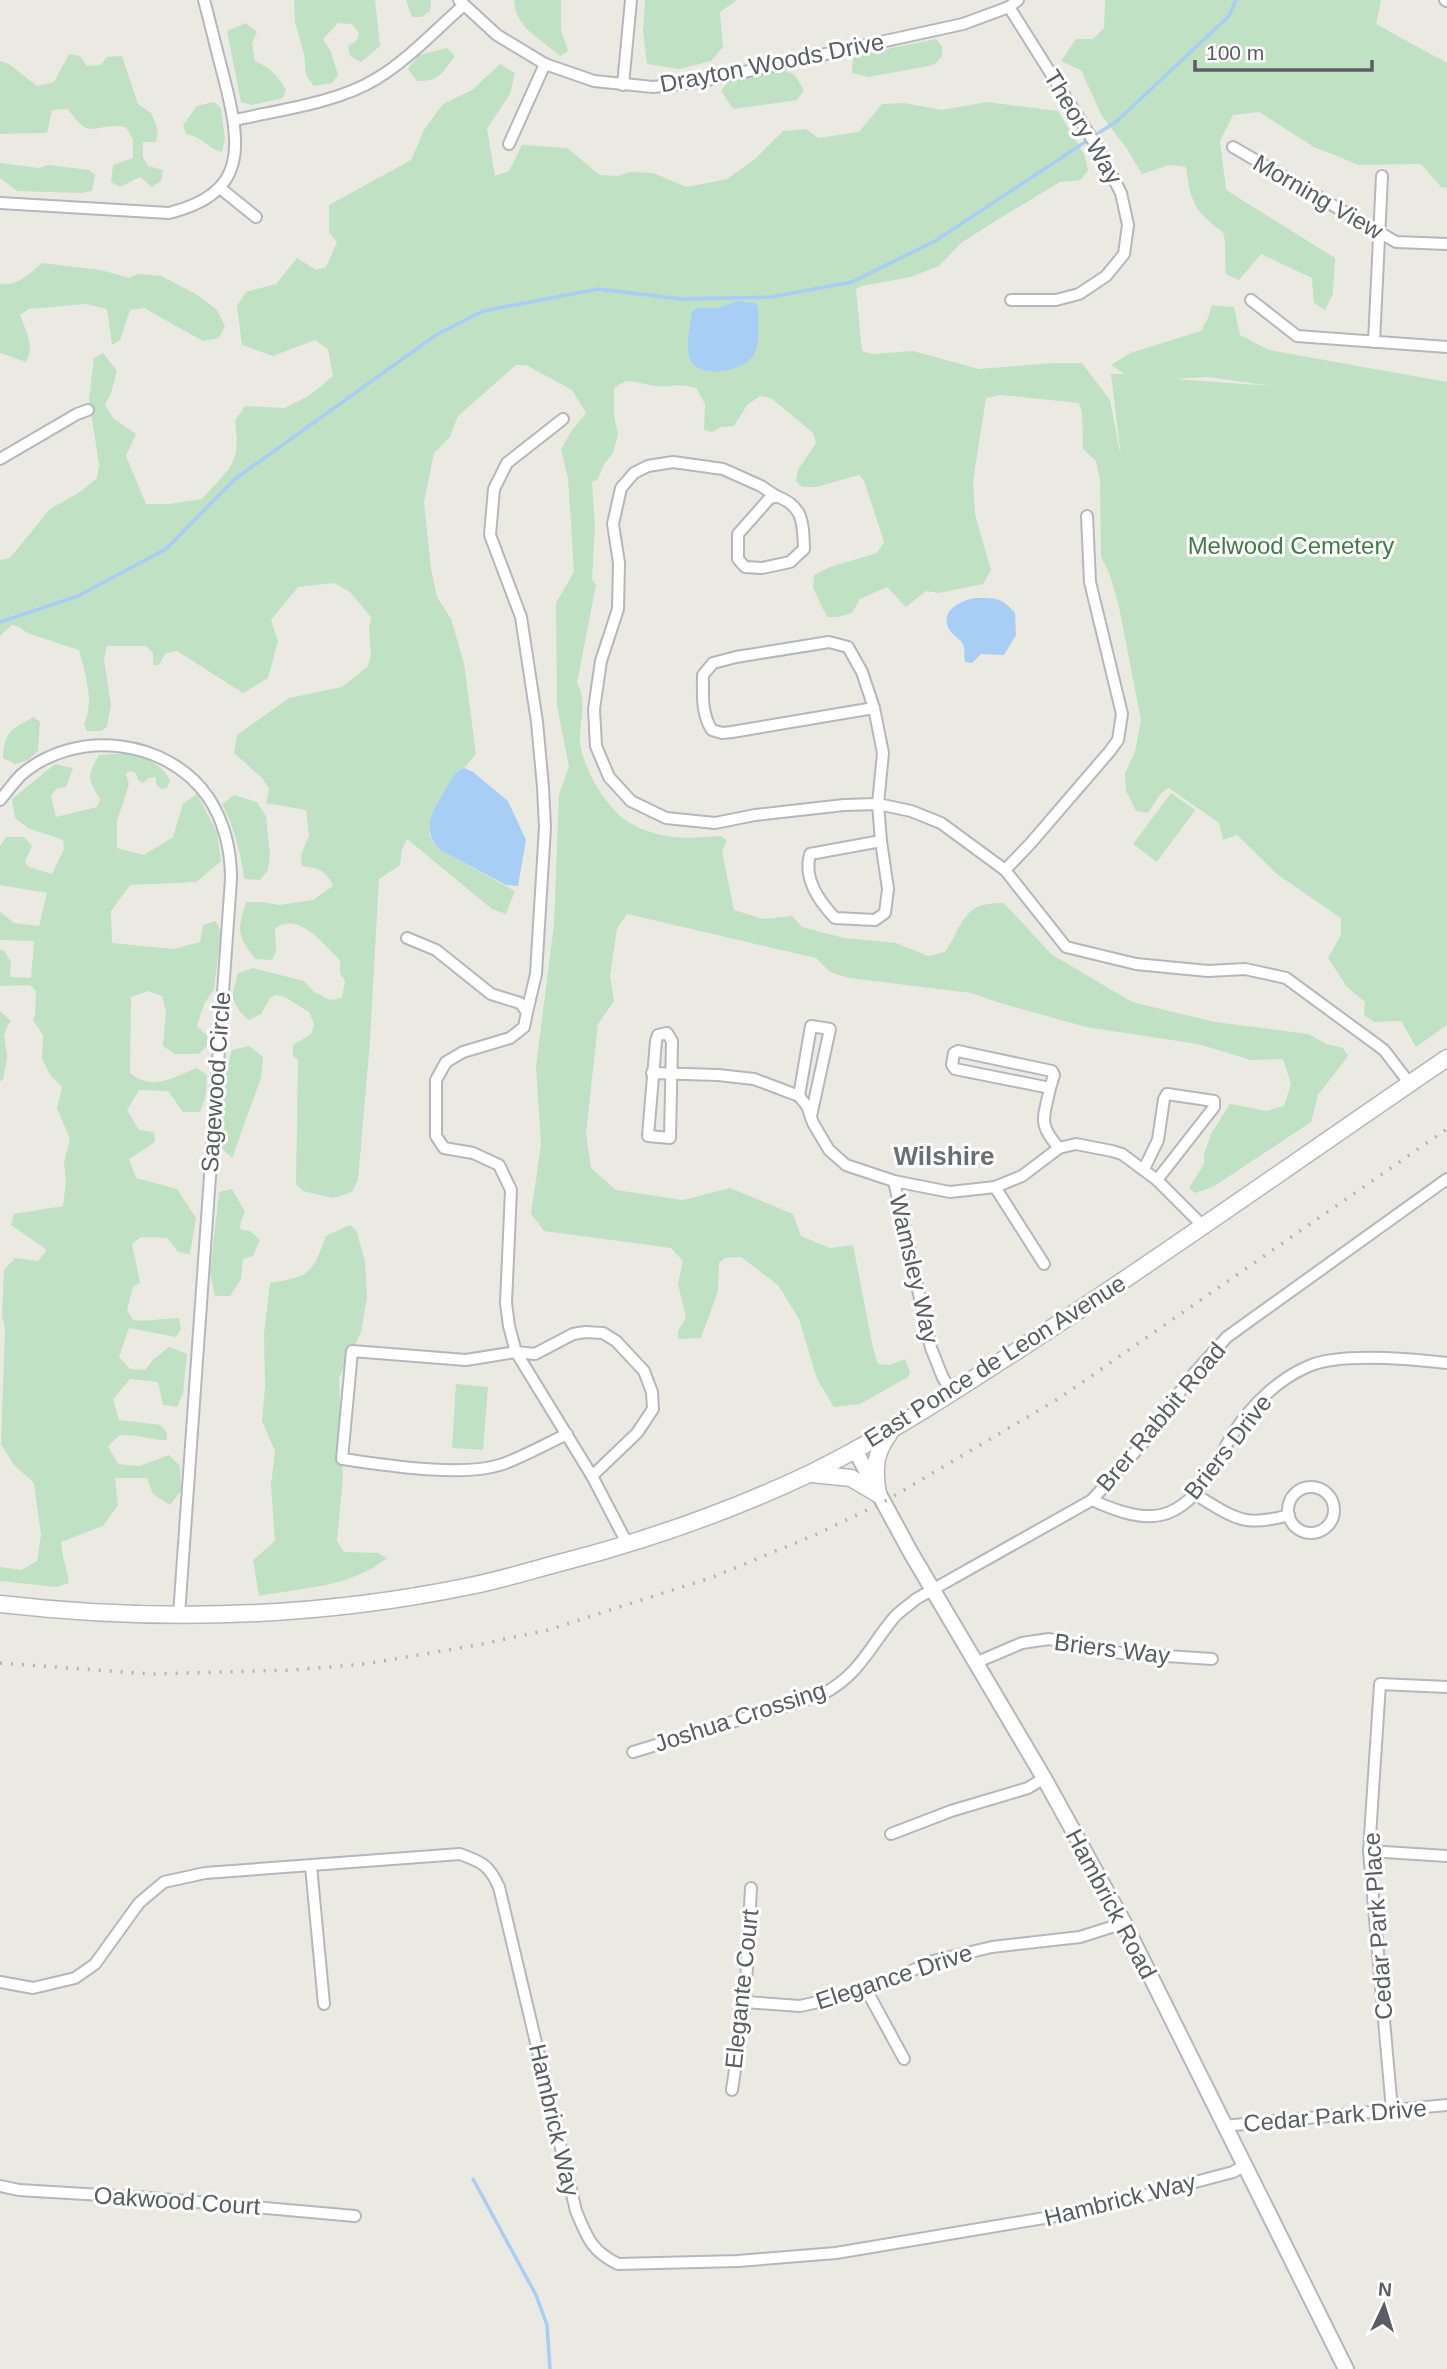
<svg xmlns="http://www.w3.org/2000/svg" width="1447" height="2369" font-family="Helvetica,sans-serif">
	<rect width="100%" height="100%" fill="#ebeae2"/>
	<!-- green -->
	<g fill="#c0e1c3" fill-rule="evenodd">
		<path d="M294,0H375L380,46L361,62L350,56L348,46L357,40L359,33L352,24L338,23L323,39L331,52L338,75L332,83L314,86L306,75L304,54L295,22Z"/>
		<path d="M406,0H431L430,11L422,17H412Z"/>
		<path d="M514,0H561V30L568,51L560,56C541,39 515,28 514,0Z"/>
		<path d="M645,0H737L720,12L723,47L711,61L679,69L647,64L643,31Z"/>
		<path d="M1105,0H1381L1376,24L1447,63V188L1441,187L1421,164L1359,165L1314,147L1259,112L1233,115L1220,141L1226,190L1335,258L1333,294L1325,310L1314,303L1312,278L1261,254L1239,280L1226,274C1224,259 1227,246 1223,232C1194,211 1191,203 1186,167L1169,165L1142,174L1127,149L1102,116L1081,70L1061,61L1076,39H1093L1104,28Z"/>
		<path d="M246,23L257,32L252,44L255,61C270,68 278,75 286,90L283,98L252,105L241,102L227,31Z"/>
		<path d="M936,39L942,47V56L934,65L868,77L852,73L853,56Z"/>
		<path d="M447,48L455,56C443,72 439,82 417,81L408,69L419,55Z"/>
		<path d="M69,54L80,56L87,66L101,65L107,57L122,56L138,104L151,113L158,130L156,142H143V157L148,166L163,170L161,181L152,187L140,177L120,187L111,182L113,165L133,158V140L126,127C93,121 92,144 68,109L52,110L47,133L0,134V61L9,64L37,86L54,82Z"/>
		<path d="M500,64L515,73L510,94L487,129L495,176L509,171L522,145L567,148L600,175L618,176L630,172L653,173L687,187L727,179L755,159L783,131L806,129L818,138L859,132L882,104L904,103L942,110L987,102L1058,111L1084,154L1088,170L1081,180L1060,182L997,220L961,243L939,266L911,277L862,286L856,289L862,351L872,354L913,351L979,369L1053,363H1082L1110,400L1121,457L1111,374H1125L1111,365L1130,353L1201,331L1208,318L1212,305L1234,307L1240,335L1269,350L1447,382V1025L1416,1047L1401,1021L1374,1022L1364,1015L1365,1002L1347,987L1328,958L1341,935V918L1278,875L1237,835L1223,840L1219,823L1169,788L1161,793L1148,813L1136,811L1126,791L1125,773L1135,752L1141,720L1119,607L1110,575L1101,557L1100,480L1096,461L1083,449L1082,412L1079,403L1000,395L986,398L973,481L975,514L991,570L983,584L939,593L926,591L906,607L887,587L860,599L852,613L838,617H827L813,588L814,575L830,567L877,553L884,542L864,481L859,475L816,487H802L796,481L798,470L816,443L813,433L771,398L760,396L747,405L734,426L721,427L712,432L704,430L705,404L696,388C679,383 673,387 656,386C640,385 628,374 614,389V415L618,434L613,453L604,464L598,479L592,482L595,525L592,579L596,585L577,683C588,701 579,722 580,742C583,768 606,809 630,823C639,829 656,834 666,836C683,839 703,837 721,836L727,840L722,851L734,910L763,919L792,916L802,927L844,938L896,943L928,956L945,952C965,922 962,902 1004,903L1051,954L1132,1002L1215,1022L1308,1034L1327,1044L1343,1048L1348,1056L1318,1095L1311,1122L1213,1187L1195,1193L1189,1188L1204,1164V1154L1211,1134L1230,1104L1267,1111L1284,1106L1291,1084L1283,1059L1251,1060L1198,1044L1086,1027L1000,1003L971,993L849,978L830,972L816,958L627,914L617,929L610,976L614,1001L598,1024L586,1133L591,1168L616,1190L683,1200L730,1188L793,1214L801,1236L830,1248L853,1245L873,1348L878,1364L890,1365L905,1359L910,1372L908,1377L860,1404L834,1407L817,1379L799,1319L778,1285L741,1257L725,1258L719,1263L718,1291L701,1338L678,1339V1331L686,1318L678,1284L683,1261L671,1248L544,1231L531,1214L541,1145L536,1066L554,924L559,795L569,767L557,705L556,603L574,572L568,478L561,450L570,433L586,413L572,390L526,365H516L458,416L450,437L434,453L424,502L431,569L437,597L451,619L464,663L476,754L464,768L458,771L429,834L433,842L440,850L515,891L506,914L492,909L407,839L402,849L400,865L379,879L370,1041L358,1180L352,1192L333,1198L303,1191L296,1184L298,1060L293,1056V1045L311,1034L314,1024L309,1012L285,997L275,995L270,998L261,1014L249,1020L240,1012L232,997L238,973L253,968L304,981L314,992L330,1000L342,998L345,981L340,973V960C324,946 299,910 275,929L276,951L272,960L255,959C237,934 237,932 246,902H263L279,905L313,900L333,886C326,870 318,868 302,866L301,855L309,836L306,810L266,803L269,789L262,778L234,753L237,735L289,698L342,687L368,666L371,655L369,629L371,617L350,592L334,583L298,587L271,620L278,641L268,678L243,693L177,651L165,654L159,665H153V653L146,646H107L104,659L111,705L107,727L101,731H87L84,724C95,702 85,673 79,650L27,633L21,628L12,625L0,636V560L10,558L50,509L80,492L97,478L99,464L89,400L94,358L103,353L117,371L111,393L105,405L114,419L136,434L126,456L146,504H169L202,499C230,467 241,466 235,421L245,406L285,408L310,395L333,376L328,349L315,340L273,356L242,345L237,306L246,292L276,284L297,258L316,270L326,267L337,242L329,232V205L411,160L424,130L443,104L472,90ZM1208,377L1272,386H1273L1175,379Z"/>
		<path d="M785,71L794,74L804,90L797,100L733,109L721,91L729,80Z"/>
		<path d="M214,102L221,108L225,139L222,152C207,148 201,136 186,134L183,125L197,106Z"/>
		<path d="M0,163L39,168L48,165L89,170L95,175L92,191L82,193L17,191L0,178Z"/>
		<path d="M42,263L101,270L129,278L138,274L161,276L196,294L217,310L225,326L219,338L203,341L144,308L130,310L120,340L112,345L107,309L86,304L29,309L20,315C26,331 35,347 26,362L0,353V284C16,287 31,273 42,263Z"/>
		<path d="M34,717L40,722L38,751L28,760L15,764L3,758C4,731 11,729 34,717Z"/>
		<path d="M130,753C146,759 163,764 170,781L167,788L161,789L156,784V777L149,778L143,783L138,780L136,773L130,771L126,774L129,784L117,821V848L144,855L173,837L183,804L197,794L217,832L221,861L196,882L130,885L111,911L112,943L174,949L200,942L203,925L216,921L221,932L214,989L204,1004L197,1026L207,1036L208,1044L199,1054H175L163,1046L166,1011L162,996L148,991L131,997L130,1073C153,1092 173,1077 197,1068L207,1075L206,1095L200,1112H183L168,1091L139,1090L127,1110L139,1130L154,1132L155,1142L129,1159L136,1178L177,1189L196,1218L190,1254L178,1252L167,1238L141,1237L132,1244L140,1283L133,1287L127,1310L133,1320C149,1322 163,1318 179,1318L181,1329L176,1337L129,1328L119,1357L130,1369L145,1370L153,1360L169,1347L187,1354L183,1393L177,1407L163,1405L158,1382L130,1379L113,1399L119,1420L161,1425L167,1433V1440C151,1440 137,1434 120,1435L108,1446L118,1464L139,1466L169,1455L180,1466L181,1491L170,1505L153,1494L147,1478H115L118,1505L103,1526L61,1542C62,1557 67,1569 69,1583L56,1587L0,1581V1567L21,1570L37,1561L41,1535L34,1483L14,1465L1,1444L5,1329L2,1316L4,1270L15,1258L38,1261L47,1250L11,1225L14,1214L63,1206L66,1182L64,1162L70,1139L57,1108L62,1087L51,1076L42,1059L43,1035L33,1020L35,1015L36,991L30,985L0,986V950H4L11,962L10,977L31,978L34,941L0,940V912L14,923L39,926L47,893L0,885V846L6,837H24L32,846L25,862L29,867L52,874L64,849L63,840L28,828L15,818L12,799L55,764L73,768L66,787L56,789L51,796L56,817L97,807L100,799C87,778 87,776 99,755Z"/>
		<path d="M1171,793L1195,810L1157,862L1133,844Z"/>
		<path d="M234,795L257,802L266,816L270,854L268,870L260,880L244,879C241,852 234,828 222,804Z"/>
		<path d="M0,1011L11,1021C1,1033 5,1041 7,1055C7,1062 4,1072 3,1080L0,1081Z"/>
		<path d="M249,1046L263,1057L261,1078L232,1158L221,1148L224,1076L232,1050Z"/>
		<path d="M232,1189L245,1212L241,1221L240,1229L250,1231L260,1240L253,1256L243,1259L241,1279L230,1296H215L210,1273L219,1192Z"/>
		<path d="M350,1225L356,1230L365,1261L367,1297L361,1332L339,1378L343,1478L337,1541L344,1552L378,1553L387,1558C352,1587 302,1588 259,1596L253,1560L275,1541L271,1485L275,1451L262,1421L265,1387L264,1334L270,1283C311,1276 312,1274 326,1236Z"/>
		<path d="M456,1384L488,1387L483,1450L452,1448Z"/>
	</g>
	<!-- water -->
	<g fill="#a8cef5">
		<path d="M738,301L755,303L758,307C758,321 761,344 753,356C742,373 694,380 689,356C686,343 690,325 692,312L697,308H718Z"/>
		<path d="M975,598C997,598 1001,597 1015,613L1016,635L1004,655L981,654L972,663L965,662C964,657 965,649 963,644C960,639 954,636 951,632C937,612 959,601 975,598Z"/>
		<path d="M464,768L473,772L508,801L526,840L518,886L506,885L440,850C416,826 440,801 453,777L458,771Z"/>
	</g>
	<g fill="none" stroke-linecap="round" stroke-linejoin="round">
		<!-- stream -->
		<g stroke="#a8cef5" stroke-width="3.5">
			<path d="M0,622L78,596L166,549L235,479L436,335L483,311L598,289L681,299L771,297L852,282L935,241L1117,121L1229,16L1236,0"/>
			<path d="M473,2179L536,2295L547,2325L550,2369"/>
		</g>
		<defs>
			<g id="minor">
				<path d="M459,0L497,35L545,64L594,81L653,87L698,82L963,24L1009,7L1018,0"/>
				<path d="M1445,0L1447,1"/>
				<path d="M1009,7L1097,147L1121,193L1128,225L1124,254L1106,276L1079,294L1056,300H1011"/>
				<path d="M623,85L631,0"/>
				<path d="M235,120C279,110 337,103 376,79C408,60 435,30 463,6"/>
				<path d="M509,144L545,64"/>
				<path d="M1233,147L1396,242L1447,244"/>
				<path d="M220,188L256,217"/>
				<path d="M0,203L169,213C249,193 241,145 224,78C217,52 211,26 204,0"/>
				<path d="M1251,300L1297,336L1447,347"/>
				<path d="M1374,342L1382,176"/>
				<path d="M0,459L77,414L88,410"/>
				<path d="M776,496L761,486L723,469L673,462L648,466L634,473L621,488L613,524L619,563L618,609L601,661L594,709L596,746L609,777L631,801L666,818L715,823L755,815L844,805L878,804L911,811L941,823L1005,870L1066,947L1136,964L1208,971L1245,969L1286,978L1384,1050L1410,1084"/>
				<path d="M776,496C804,506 803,523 804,549L790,562L762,568L745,567L738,559V534L769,499Z"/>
				<path d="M829,642L848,647L862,672L874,708L732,732L722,733L712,730C701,714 703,693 703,675L713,663L736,657Z"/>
				<path d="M874,708L883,753L878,804L881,841"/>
				<path d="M0,800C7,792 14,782 21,775C75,728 167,738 208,797C224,821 231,850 231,879L179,1615"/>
				<path d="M881,841L888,889L885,913L875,920L835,918C819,901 803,879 810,854Z"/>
				<path d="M1005,870L1030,844L1110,751L1118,740L1122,714L1090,582L1087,516"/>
				<path d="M407,938L436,950L491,994L520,1003L527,1012L524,1027L510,1038L463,1052L446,1062L436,1080V1136L444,1148L473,1153L499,1165L511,1190L506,1303L509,1326L516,1352L592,1476L628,1545"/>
				<path d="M527,1012L536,974L545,827L543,787L537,722L521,617L490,535L494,489L507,463L563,419"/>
				<path d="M667,1033L672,1041L670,1138L648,1136L656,1041L658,1035Z"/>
				<path d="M652,1073L718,1075L754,1079L799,1096L807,1106L813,1123L829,1150L846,1165L894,1181L950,1192L995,1187L1022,1176L1059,1148L1076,1144L1112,1151L1122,1154L1157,1180L1204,1227"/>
				<path d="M1050,1088L1054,1075L1052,1071L958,1051L954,1053L952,1065L955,1069L1050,1088C1044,1118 1037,1123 1059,1148"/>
				<path d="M799,1096L811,1026L830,1029L811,1116"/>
				<path d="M1144,1169L1158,1140L1164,1099L1167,1094L1214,1101V1107L1157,1180"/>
				<path d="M894,1181L931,1348L943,1378L953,1393"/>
				<path d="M995,1187L1044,1264"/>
				<path d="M567,1434C546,1444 525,1456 503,1464C462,1478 386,1465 342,1459L352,1351L466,1360L516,1352L535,1354L573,1334L585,1332L603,1333L616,1341L644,1371L652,1392L653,1409L637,1433L592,1476"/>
				<circle cx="1311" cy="1510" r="23"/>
				<path d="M1196,1495C1235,1518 1243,1528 1289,1515"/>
				<path d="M1092,1500C1148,1526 1179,1524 1213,1470C1221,1458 1226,1444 1234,1432C1252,1405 1278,1379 1309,1366C1341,1352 1412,1359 1447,1363"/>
				<path d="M975,1663L1022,1643L1049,1639L1121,1653L1212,1659"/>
				<path d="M633,1752L821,1695C859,1675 867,1651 892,1620C898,1612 908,1606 916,1599L1092,1500L1143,1443L1190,1378L1227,1337L1447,1179"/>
				<path d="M891,1834L951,1811L1028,1788L1044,1778"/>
				<path d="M1369,1851L1447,1856"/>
				<path d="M311,1866L324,2004"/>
				<path d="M0,1982L33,1988L75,1978L95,1964L139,1903L164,1882L205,1873L460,1854C482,1862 489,1865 499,1887L576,2211C587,2237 591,2251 618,2264L738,2261L836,2253L1086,2211L1233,2172L1244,2166"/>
				<path d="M867,1991L904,2059"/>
				<path d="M745,2002L800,2006L867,1991L933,1961L992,1947L1080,1937L1124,1923"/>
				<path d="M732,2090L745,2002L751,1888"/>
				<path d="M1392,2110L1369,1851L1380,1684L1447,1687"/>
				<path d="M1223,2126L1447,2105"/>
				<path d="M0,2186L19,2190L151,2198L355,2216"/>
			</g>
			<path id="tertiary" d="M855,1450L911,1553L1044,1778L1124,1923L1346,2369"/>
			<g id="secondary">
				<path d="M812,1474L851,1478L878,1494"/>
				<path d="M878,1494C874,1470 874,1454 889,1434"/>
				<path d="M0,1604C155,1622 316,1618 470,1586C501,1580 532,1570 563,1562C648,1540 731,1511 811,1473C900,1429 981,1374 1064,1320C1193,1235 1319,1145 1447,1058"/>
			</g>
		</defs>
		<!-- minor casing -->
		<use href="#minor" stroke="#b4b7bb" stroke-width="14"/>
		<!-- tertiary casing -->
		<use href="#tertiary" stroke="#b4b7bb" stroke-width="18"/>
		<!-- secondary casing -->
		<use href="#secondary" stroke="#b3b6bb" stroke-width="19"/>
		<!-- minor -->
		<use href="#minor" stroke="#fff" stroke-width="10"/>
		<!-- tertiary -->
		<use href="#tertiary" stroke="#fff" stroke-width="14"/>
		<!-- secondary -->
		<use href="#secondary" stroke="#fff" stroke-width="16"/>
		<!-- rail -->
		<path stroke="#b2b3b3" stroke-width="3.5" stroke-dasharray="2 9" stroke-linecap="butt" d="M0,1663L152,1674L292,1670L365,1664L477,1645L548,1630L713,1577L817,1534L882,1503L1058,1399L1447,1129"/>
	</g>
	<g text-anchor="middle" stroke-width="6" stroke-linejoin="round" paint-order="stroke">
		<!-- street labels -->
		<g font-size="24" fill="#5a5d61" stroke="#fff">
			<text transform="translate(772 63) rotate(-11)" y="8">Drayton Woods Drive</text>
			<text transform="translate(1083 127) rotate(59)" y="8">Theory Way</text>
			<text transform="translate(1318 197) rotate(30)" y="8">Morning View</text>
			<text transform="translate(216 1082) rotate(-86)" y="8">Sagewood Circle</text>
			<text transform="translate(914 1269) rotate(77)" y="8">Wamsley Way</text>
			<text transform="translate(995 1361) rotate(-32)" y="8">East Ponce de Leon Avenue</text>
			<text transform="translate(1161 1417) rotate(-50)" y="8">Brer Rabbit Road</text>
			<text transform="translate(1228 1447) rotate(-52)" y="8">Briers Drive</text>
			<text transform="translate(1112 1649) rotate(7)" y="8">Briers Way</text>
			<text transform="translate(740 1717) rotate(-18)" y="8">Joshua Crossing</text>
			<text transform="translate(1111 1904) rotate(62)" y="8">Hambrick Road</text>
			<text transform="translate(1378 1926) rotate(-94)" y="8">Cedar Park Place</text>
			<text transform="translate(894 1977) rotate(-18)" y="8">Elegance Drive</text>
			<text transform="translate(742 1989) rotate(-84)" y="8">Elegante Court</text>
			<text transform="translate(1335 2116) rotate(-5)" y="8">Cedar Park Drive</text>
			<text transform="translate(554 2120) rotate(77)" y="8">Hambrick Way</text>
			<text transform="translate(1120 2200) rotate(-14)" y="8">Hambrick Way</text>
			<text transform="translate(177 2201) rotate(4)" y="8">Oakwood Court</text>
		</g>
		<!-- park labels -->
		<g font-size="24" fill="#3d7d44" stroke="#fff">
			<text x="1291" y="554">Melwood Cemetery</text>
		</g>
		<!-- neighbourhood labels -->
		<g font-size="26" font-weight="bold" fill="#6b6e73" stroke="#fff">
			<text x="944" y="1165">Wilshire</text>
		</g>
	</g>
	<!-- north arrow -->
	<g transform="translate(1384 2306) rotate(4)" stroke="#ffffff" stroke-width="5" paint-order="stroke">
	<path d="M0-5L12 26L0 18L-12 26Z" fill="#5a5d61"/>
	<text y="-10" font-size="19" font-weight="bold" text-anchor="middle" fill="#5a5d61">N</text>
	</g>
	<!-- scale -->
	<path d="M1195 60v10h177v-10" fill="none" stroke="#5a5d61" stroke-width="3.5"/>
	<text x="1206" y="60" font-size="21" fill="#5a5d61" stroke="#ffffff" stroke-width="5" paint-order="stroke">100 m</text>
</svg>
